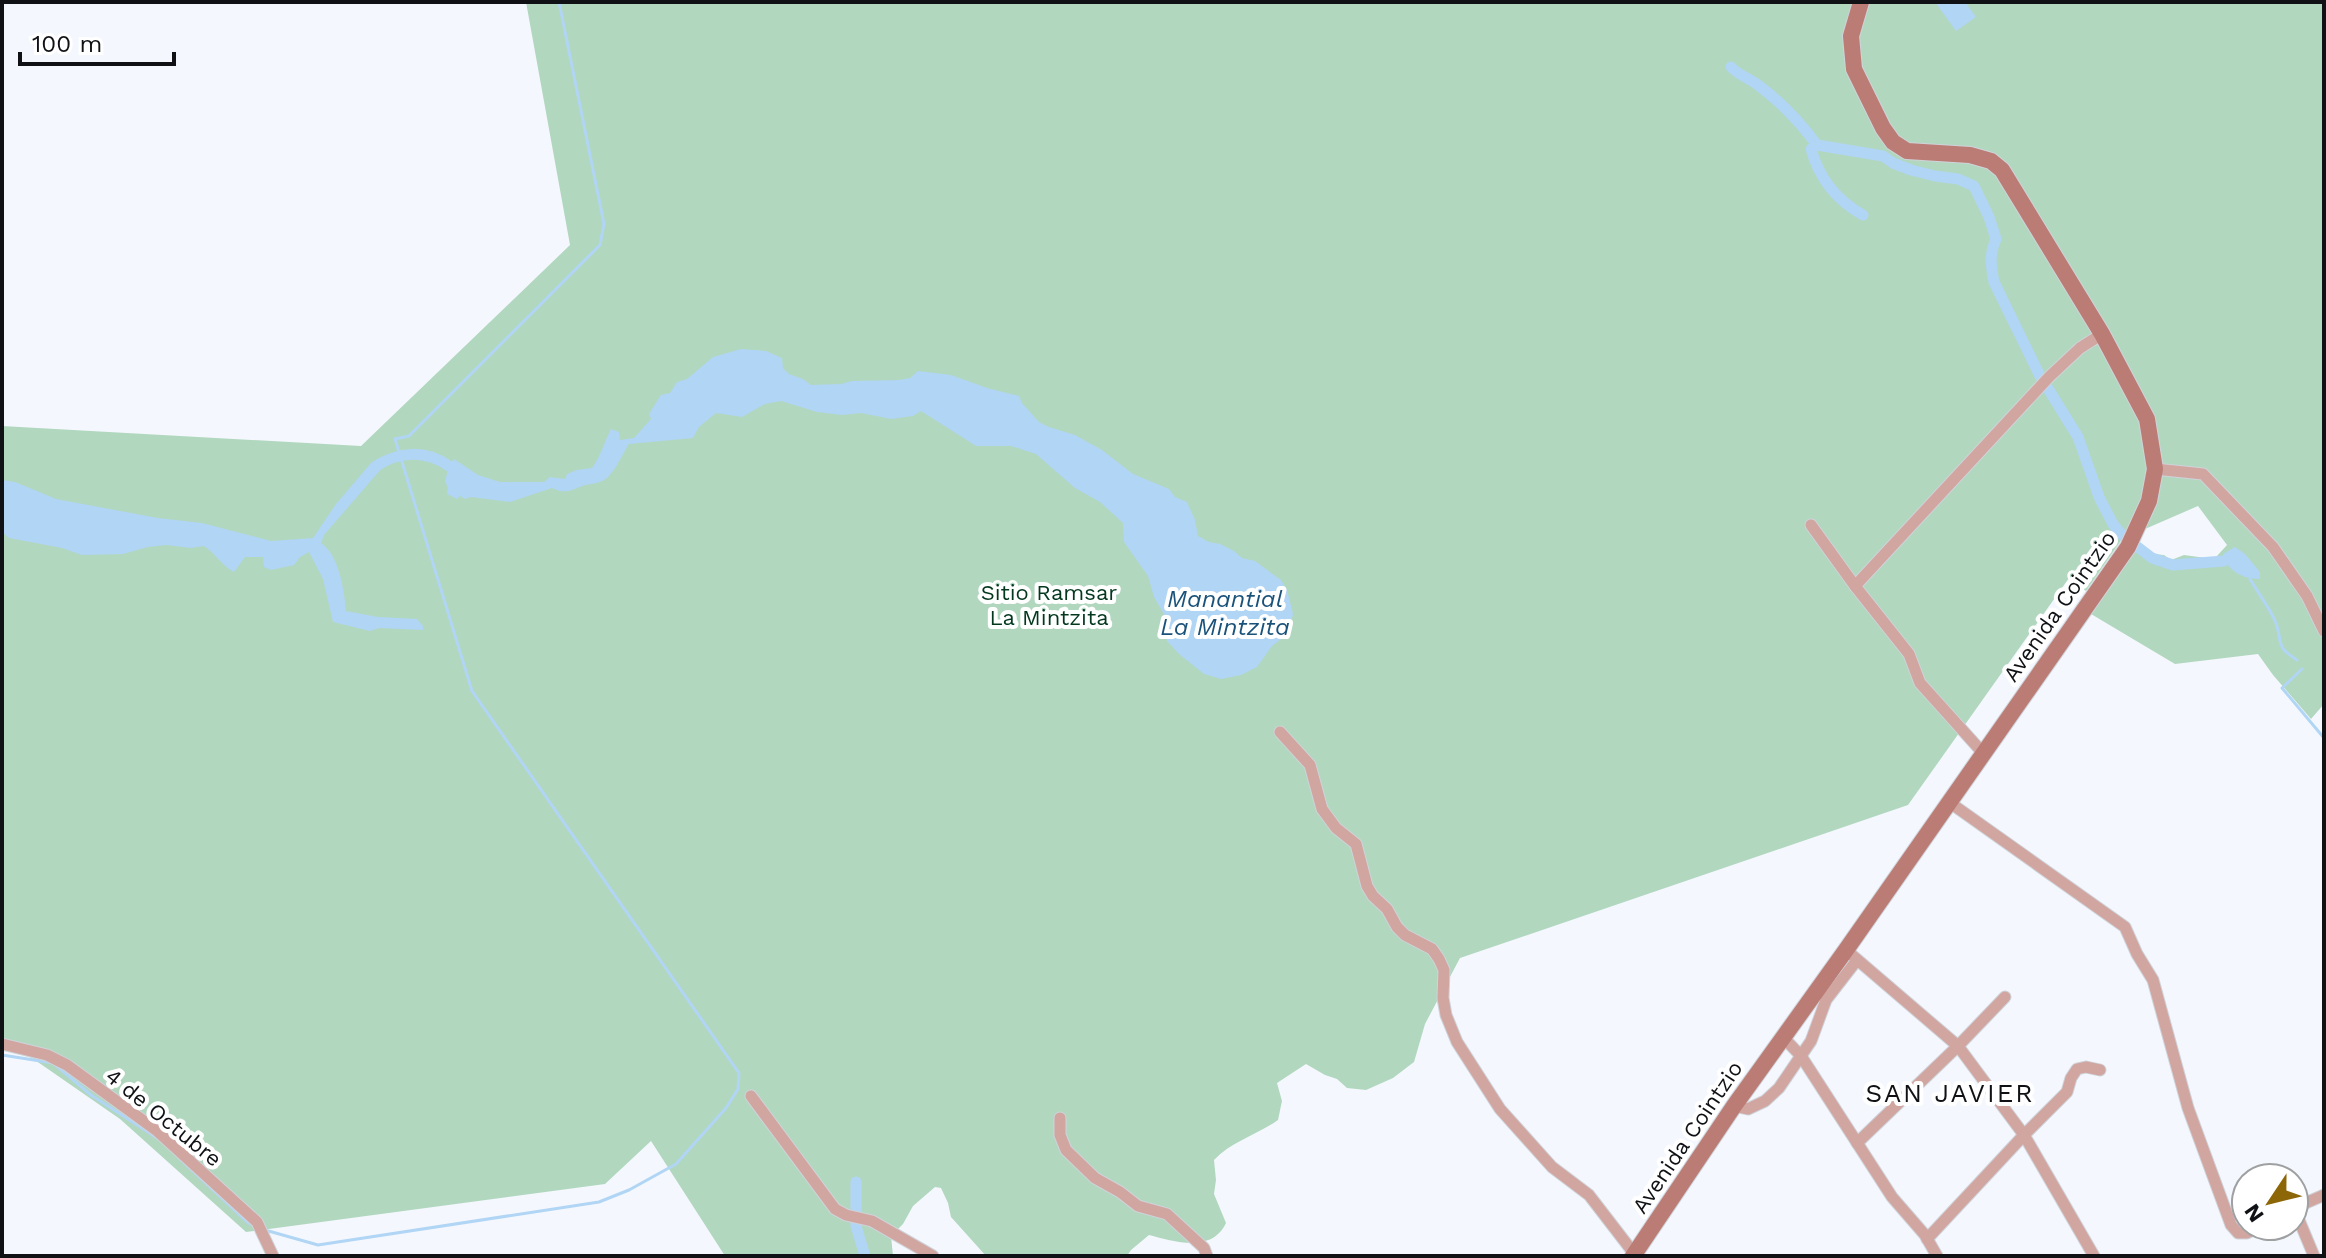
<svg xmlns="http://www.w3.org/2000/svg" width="2326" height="1258" font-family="'Work Sans',sans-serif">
	<rect width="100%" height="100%" fill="#f4f8fe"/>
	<!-- green -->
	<path fill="#b2d7bf" d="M526,2H2324V704L2311,719L2273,675L2258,654L2175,664L2091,614L2139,543L2153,554L2164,555L2171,560L2184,555L2206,558L2216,557L2227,545L2198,506L2122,539L2086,591L2069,578L1908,805L1460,958L1425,1024L1414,1062L1393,1078L1366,1090L1347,1088L1337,1079L1325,1075L1306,1064L1277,1083L1282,1101L1278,1120C1257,1135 1232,1141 1214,1160L1216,1180L1214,1194L1226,1223C1212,1253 1175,1242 1149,1235L1131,1250L1127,1256H986L951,1217L948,1203L941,1188L935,1187L913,1206L903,1224L891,1236L893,1256H725L651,1141L605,1184L246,1232L120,1119L32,1058L2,1048V426L361,446L570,245Z"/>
	<!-- water -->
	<g fill="#b1d5f4">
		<path d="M1935,2H1965L1976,17L1956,31Z"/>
		<path d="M741,349L766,351L782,358L783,368L789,374L803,379L811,385L841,384L852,381L899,380L910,378L918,371L951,375L987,388L1019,396L1022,403L1039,422L1049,427L1075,435L1102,450L1133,474L1169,489L1175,497L1187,502L1195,520L1198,536L1209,542L1220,544L1234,551L1242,558L1255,561L1281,580L1287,590L1293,614L1289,633L1272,646L1257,667L1241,675L1221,679L1204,674L1179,654L1167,641L1164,629L1168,621L1154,597L1148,576L1124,542L1123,523L1100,502L1075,488L1036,454L1011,446H976L921,411L913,416L891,419L861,413L842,415L817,412L781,401L765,404L742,417L716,413L699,427L693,438L629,444C621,456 614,476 602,481C596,484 588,484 582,486C571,491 563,494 552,488L510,502L471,497L465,499L460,496L457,499L447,494L448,488L445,481L449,466L454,459L478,475L500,482H544L550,477L565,479L567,474L577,470L592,468C601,456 604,442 611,429L619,432L620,440L634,438L651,419L649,414L661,395L670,393L677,382L687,379L713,357Z"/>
		<path d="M371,463L382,468L324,535L321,543C339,555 344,589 346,611L378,617L417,619L423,626V630L379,628L370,631L333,622L323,579L309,552L300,557L294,565L271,570L264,567L263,557H245L234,572C222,566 216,554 204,546L191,548L166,545L148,547L123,554L82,555L62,548L9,538L2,532V480L15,482L56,499L158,518L202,523L271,541L313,538L336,504Z"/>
		<path d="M2235,547L2245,554L2260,572V579C2243,579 2227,571 2223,554Z"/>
	</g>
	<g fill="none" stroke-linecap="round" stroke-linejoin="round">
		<!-- stream -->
		<g stroke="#b1d5f4" stroke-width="3">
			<path d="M2250,579C2258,593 2270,608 2276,623C2283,644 2275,646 2297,660"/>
			<path d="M2302,669L2282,688L2324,738"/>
			<path d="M2,1055L53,1063L91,1095L160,1140"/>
			<path d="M180,1159L247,1222L254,1226"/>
			<path d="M265,1230L318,1245L599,1202L629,1190L676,1164L726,1108L738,1089L739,1073L472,691L395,439L409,436L600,245L604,224L559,2"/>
		</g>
		<!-- canal -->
		<g stroke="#b1d5f4" stroke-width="11">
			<path d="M1731,67C1738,75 1749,78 1758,85C1781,102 1800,122 1817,145"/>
			<path d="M1863,215C1836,200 1819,178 1811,149L1817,145L1883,156L1893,163L1911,170L1935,176L1958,179L1974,186L1989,217L1996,239C1989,254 1991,267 1994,282L2039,374L2078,437L2099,497L2113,524L2122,535L2152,558L2173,565L2224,561"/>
			<path d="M376,466C400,451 426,450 449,466"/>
			<path d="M856,1182V1226L865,1256"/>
		</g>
		<defs>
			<g id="minor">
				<path d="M2155,469L2203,474L2273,547L2307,596L2324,631"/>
				<path d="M1811,525L1855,586L1909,654L1920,683L1983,753"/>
				<path d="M1855,586L2049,377L2080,348L2102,334"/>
				<path d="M1280,732L1310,765L1322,809L1336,828L1356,844L1367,886L1373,896L1387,909L1397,927L1405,935L1432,949L1439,959L1444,970L1443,998L1446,1015L1457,1042L1500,1109L1552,1167L1589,1195L1636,1256"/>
				<path d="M1949,802L2125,927L2137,954L2153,980L2188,1108L2231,1225L2238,1233H2247L2260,1226"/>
				<path d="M1846,950L1958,1046L2024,1135L2094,1256"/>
				<path d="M1783,1037L1801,1056L1892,1197L1925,1235L1937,1256"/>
				<path d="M2,1044L47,1055L67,1065L156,1130L257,1222L273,1256"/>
				<path d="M751,1096L835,1209L846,1215L872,1221L933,1256"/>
				<path d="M1734,1106L1748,1109L1765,1101L1779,1088L1811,1041L1826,1000L1857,960"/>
				<path d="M1060,1118V1135L1066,1150L1095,1178L1120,1192L1138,1206L1167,1214L1204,1248L1207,1256"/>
				<path d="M1857,1143L1958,1046L2005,997"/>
				<path d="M2294,1208L2314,1256"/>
				<path d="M2294,1208L2324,1195"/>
				<path d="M1927,1239L2024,1135L2067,1092L2071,1078L2077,1069L2086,1067L2100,1070"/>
			</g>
			<path id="secondary" d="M1633,1256L1734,1106L1846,950L2128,547L2149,501L2155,469L2147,419L2102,334L2002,170L1991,161L1970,155L1907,151L1893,142L1883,128L1854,69L1851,36L1861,2"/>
		</defs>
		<!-- minor casing -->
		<use href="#minor" stroke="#cfd3d9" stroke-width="13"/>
		<!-- secondary casing -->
		<use href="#secondary" stroke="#cfd3d9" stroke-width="18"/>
		<!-- minor -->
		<use href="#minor" stroke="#d1a5a0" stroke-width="11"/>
		<!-- secondary -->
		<use href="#secondary" stroke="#bb7c75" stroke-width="16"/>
	</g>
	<g text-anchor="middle" stroke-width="8" stroke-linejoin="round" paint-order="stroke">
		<!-- park labels -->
		<g font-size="22" fill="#03381f" stroke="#fff">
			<text x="1049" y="600">Sitio Ramsar<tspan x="1049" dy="25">La Mintzita</tspan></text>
		</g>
		<!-- street labels -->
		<g font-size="22" fill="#0f1115" stroke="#fff">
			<text transform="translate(2059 606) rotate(-55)" y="8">Avenida Cointzio</text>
			<text transform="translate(164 1117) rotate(39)" y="8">4 de Octubre</text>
			<text transform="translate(1687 1137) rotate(-56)" y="8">Avenida Cointzio</text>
		</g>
		<!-- water labels -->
		<g font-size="24" font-style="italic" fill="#1b527a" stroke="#fff">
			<text x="1225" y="607">Manantial<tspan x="1225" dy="28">La Mintzita</tspan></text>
		</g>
		<!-- quarter labels -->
		<g font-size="26" letter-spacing="2" fill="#0f1115" stroke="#fff">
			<text x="1950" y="1102">SAN JAVIER</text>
		</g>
	</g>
	<!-- border -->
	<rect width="2326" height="1258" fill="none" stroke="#0f1115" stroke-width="8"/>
	<!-- north arrow -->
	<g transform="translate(2270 1202) rotate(235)"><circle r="38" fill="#ffffff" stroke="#9fa0a1" stroke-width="2"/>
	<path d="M0-6L14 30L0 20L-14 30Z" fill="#8d6608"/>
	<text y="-12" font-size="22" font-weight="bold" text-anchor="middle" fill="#0f1115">N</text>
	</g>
	<!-- scale -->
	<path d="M20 52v12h154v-12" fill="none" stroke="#0f1115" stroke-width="4"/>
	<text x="32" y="52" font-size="24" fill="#0f1115" stroke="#ffffff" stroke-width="6" paint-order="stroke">100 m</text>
</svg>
